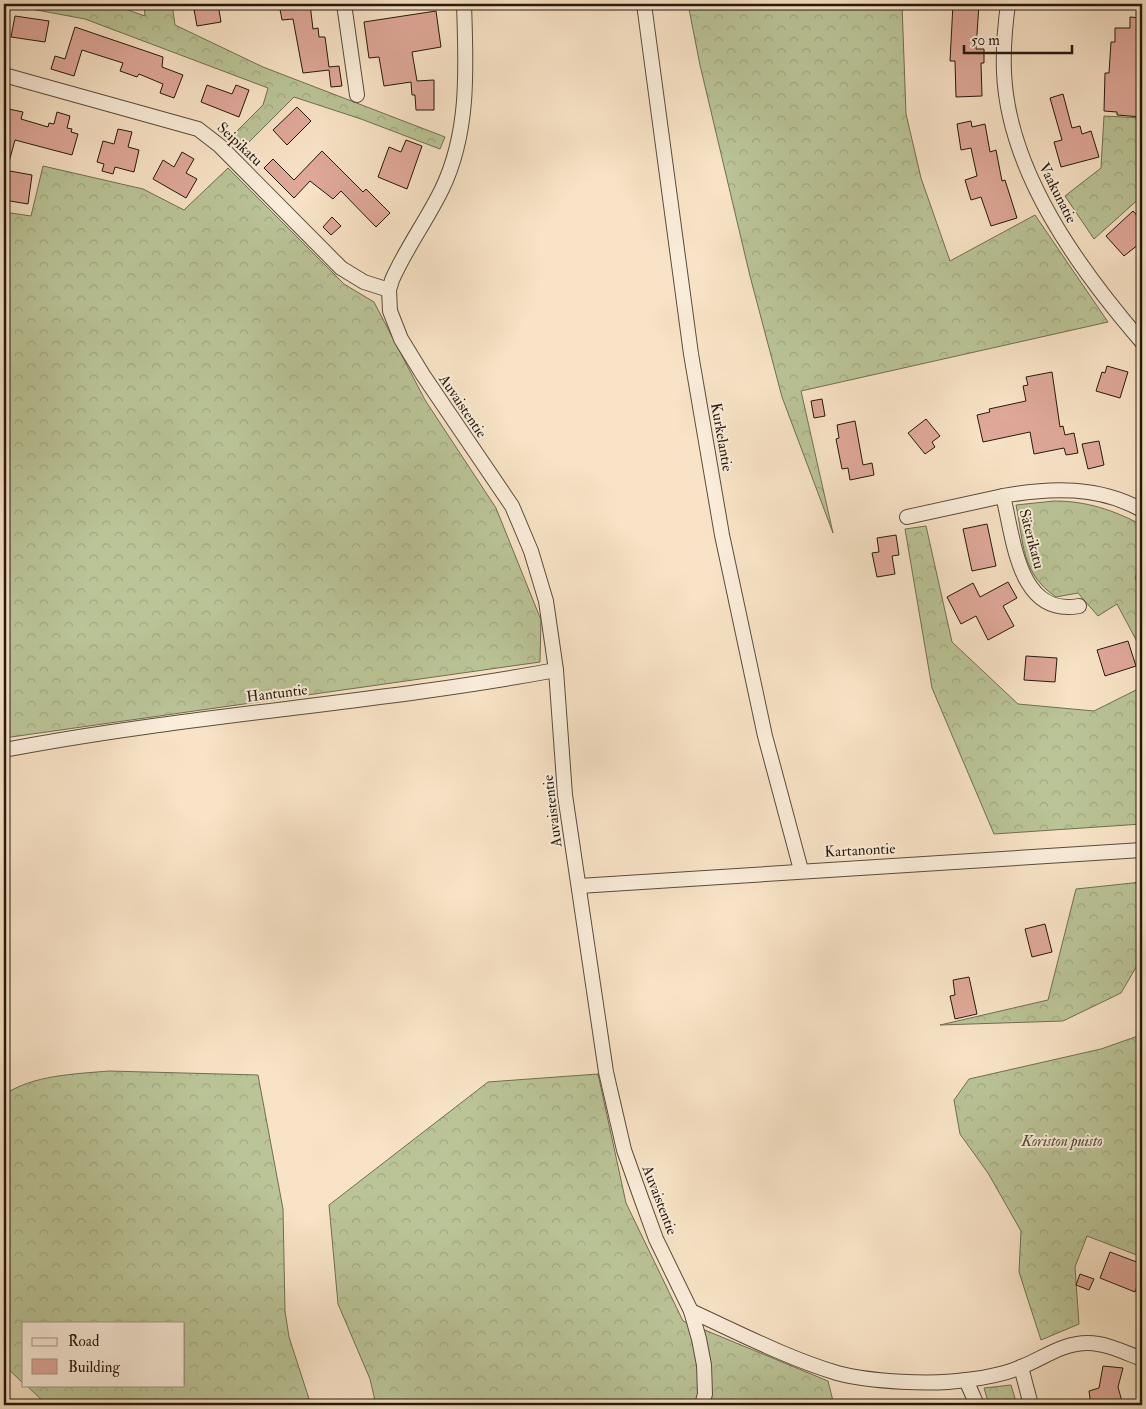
<svg xmlns="http://www.w3.org/2000/svg" width="1146" height="1409" font-family="'IM FELL Double Pica',serif">
	<defs>
		<pattern id="forest-crowns" width="20" height="18" patternUnits="userSpaceOnUse" patternTransform="scale(1.25)"><rect width="20" height="18" fill="#bac497"/><path d="M2 6a3 3 0 1 1 6 0M12 15a3 3 0 1 1 6 0" fill="none" stroke="#a0a881"/></pattern>
	</defs>
	<rect width="100%" height="100%" fill="#f8e3c6"/>
	<filter id="stains"><feTurbulence type="fractalNoise" baseFrequency=".004" numOctaves="4"/><feColorMatrix values="0 0 0 0 .2 0 0 0 0 .09 0 0 0 0 .02 0 0 0 .5 -.17"/></filter>
	<radialGradient id="worn" r=".72"><stop offset=".6" stop-color="#630" stop-opacity="0"/><stop offset="1" stop-color="#630" stop-opacity=".3"/></radialGradient>
	<!-- forest -->
	<g fill="url(#forest-crowns)" stroke="#706e52">
		<path d="M4,4H111L145,16L144,4H172L175,25L263,67L445,137L440,149L361,119L294,97L240,151L229,139L263,105L268,88L85,19Z"/>
		<path d="M688,4H902L906,114L921,178L950,261L1035,215L1108,322L801,391L833,533L782,397L750,276L700,65Z"/>
		<path d="M1104,116L1142,118V196L1094,239L1065,196L1101,168Z"/>
		<path d="M43,166L143,189L184,210L228,168L344,284L374,302L425,400L496,508L541,620L540,662L4,738V212L31,216Z"/>
		<path d="M1054,501C1087,501 1113,510 1142,525V558L1135,578L1142,592V651L1117,604L1098,616L1078,593L1056,597C1021,573 1024,544 1016,505Z"/>
		<path d="M926,526L952,642L1018,704L1094,711L1142,687V824L994,834L932,688L905,529Z"/>
		<path d="M1142,882V957L1121,993L1063,1021L940,1025L1048,1000L1076,889Z"/>
		<path d="M1142,1032V1257L1087,1236L1075,1267L1079,1324L1041,1340L1019,1272L1021,1231L988,1173L960,1134L954,1100L969,1079L1101,1049L1138,1036Z"/>
		<path d="M109,1071L258,1075L283,1209L285,1311L289,1337L311,1405H47L26,1385H184V1323H24V1384L4,1365V1095C32,1075 75,1074 109,1071Z"/>
		<path d="M598,1074L626,1203L683,1321L828,1381L834,1405H376L370,1379L338,1304L329,1205L488,1082Z"/>
		<path d="M1011,1385L1017,1405H989L984,1388Z"/>
	</g>
	<!-- building -->
	<g fill="#dfa899" stroke="#26190d">
		<path d="M193,4H218L221,22L197,26Z"/>
		<path d="M279,4H310L313,29L318,28L319,37H325L329,67L339,66L342,86L331,87L329,70L303,73L293,19L282,20Z"/>
		<path d="M953,4H979L976,49H984V63H981L982,96L956,97L955,61H950Z"/>
		<path d="M436,11L441,47L412,52L417,81L434,80V110H416L415,95H412L411,82L384,86L379,57L369,58L364,22Z"/>
		<path d="M15,16L49,21L45,42L11,37Z"/>
		<path d="M1130,17L1142,18V117L1117,115V112L1104,111L1105,73H1109L1111,42H1115V28H1130Z"/>
		<path d="M75,27L163,57L162,67L183,75L174,98L160,93L163,84L139,74L137,77L120,71L123,63L82,50L74,76L51,69L55,56L65,59Z"/>
		<path d="M207,85L232,94L236,85L249,90L239,117L201,102Z"/>
		<path d="M1063,94L1072,128L1080,126L1082,134L1091,131L1099,157L1061,167L1054,142L1062,140L1050,98Z"/>
		<path d="M297,107L311,121L287,145L273,130Z"/>
		<path d="M4,108L23,112L21,119L48,127L49,123L54,124L57,112L70,116L67,128L72,129L71,132L78,134L72,155L15,140L7,169L4,168Z"/>
		<path d="M971,121L972,127L985,124L990,152L996,150L1002,181L1005,180L1017,218L991,226L981,197L971,200L965,180L977,176L971,148L961,150L957,124Z"/>
		<path d="M118,129L132,132L128,147L139,150L134,172L115,167L113,174L102,171L104,164L97,162L103,141L114,144Z"/>
		<path d="M406,140L422,146L407,189L378,177L389,147L401,152Z"/>
		<path d="M322,151L363,192L366,189L390,213L376,227L341,191L333,199L310,181L294,198L264,168L273,159L294,180Z"/>
		<path d="M182,152L194,159L186,173L197,179L186,198L153,179L163,160L174,167Z"/>
		<path d="M4,170L32,175L28,204L4,200Z"/>
		<path d="M1133,211L1142,221V235L1136,240L1139,244L1124,256L1106,236Z"/>
		<path d="M332,217L341,226L331,235L323,227Z"/>
		<path d="M1107,366L1128,372L1120,398L1096,391L1102,372L1105,373Z"/>
		<path d="M1052,372L1060,427L1063,426L1065,435L1074,433L1078,453L1066,455L1064,448L1034,454L1030,432L983,442L977,415L990,412L989,409L1026,401L1023,386L1028,385L1026,377Z"/>
		<path d="M822,399L825,416L814,418L811,401Z"/>
		<path d="M926,419L940,436L932,442L935,447L925,454L908,433Z"/>
		<path d="M855,421L863,465L872,463L874,475L850,480L848,468L842,469L836,439L839,438L837,425Z"/>
		<path d="M1099,441L1104,465L1088,469L1082,444Z"/>
		<path d="M987,524L996,566L972,571L963,529Z"/>
		<path d="M896,535L899,555L892,556L895,574L877,577L872,553L879,552L877,538Z"/>
		<path d="M1008,582L1017,598L1003,606L1014,626L988,640L976,616L961,624L947,597L973,583L980,597Z"/>
		<path d="M1128,641L1136,666L1105,676L1097,650Z"/>
		<path d="M1026,656L1057,658L1055,682L1024,680Z"/>
		<path d="M1045,924L1052,952L1032,957L1025,929Z"/>
		<path d="M969,977L977,1014L955,1019L950,996L955,995L953,980Z"/>
		<path d="M1110,1252L1142,1264V1273L1135,1292L1100,1278Z"/>
		<path d="M1080,1274L1094,1279L1089,1290L1076,1285Z"/>
		<path d="M1103,1366L1123,1368L1118,1387L1123,1405H1091L1089,1391L1099,1388Z"/>
	</g>
	<g fill="none" stroke-linecap="round" stroke-linejoin="round">
		<defs>
			<g id="minor">
				<path d="M344,4L357,95"/>
				<path d="M464,4C466,66 470,131 442,189C427,220 406,248 392,280L389,290L390,311L401,339L423,375L512,506L531,551L546,601L556,670L565,795L606,1072L624,1150L640,1195L656,1239L691,1311L699,1339L704,1365L705,1394L702,1405"/>
				<path d="M644,4L691,354L722,535L765,736L801,870"/>
				<path d="M1008,4C1005,26 1003,49 1004,72C1008,172 1079,269 1142,342"/>
				<path d="M4,75L198,129L220,146L341,268L364,282L389,290"/>
				<path d="M907,517L1003,496"/>
				<path d="M1079,606C1018,617 1014,539 1003,496C1051,487 1099,486 1142,510"/>
				<path d="M4,750C186,715 373,704 556,670"/>
				<path d="M579,886L1142,850"/>
				<path d="M691,1311C739,1333 787,1358 837,1373C871,1382 932,1385 966,1380C983,1378 1005,1374 1021,1367C1044,1358 1062,1343 1088,1343C1106,1343 1126,1353 1142,1359"/>
				<path d="M1021,1367L1031,1405"/>
				<path d="M966,1380L977,1405"/>
			</g>
		</defs>
		<!-- minor casing -->
		<use href="#minor" stroke="#5a4c3b" stroke-width="16"/>
		<!-- minor -->
		<use href="#minor" stroke="#faedda" stroke-width="14"/>
	</g>
	<g text-anchor="middle" stroke-width="4" stroke-linejoin="round" paint-order="stroke">
		<!-- street labels -->
		<g font-size="15" fill="#26190d" stroke="#faedda">
			<text transform="translate(240 144) rotate(43)" y="5">Seipikatu</text>
			<text transform="translate(1058 193) rotate(63)" y="5">Vaakunatie</text>
			<text transform="translate(463 406) rotate(56)" y="5">Auvaistentie</text>
			<text transform="translate(722 437) rotate(80)" y="5">Kurkelantie</text>
			<text transform="translate(1032 539) rotate(75)" y="5">Säterikatu</text>
			<text transform="translate(277 693) rotate(-7)" y="5">Hantuntie</text>
			<text transform="translate(552 811) rotate(-97)" y="5">Auvaistentie</text>
			<text transform="translate(860 850) rotate(-3)" y="5">Kartanontie</text>
			<text transform="translate(660 1200) rotate(69)" y="5">Auvaistentie</text>
		</g>
		<!-- park labels -->
		<g font-size="15" font-style="italic" fill="#524c36" stroke="#faedda">
			<text x="1062" y="1146">Koriston puisto</text>
		</g>
	</g>
	<!-- margin -->
	<rect width="1146" height="1409" fill="none" stroke="#f8e3c6" stroke-width="20"/>
	<rect x="5" y="5" width="1136" height="1399" fill="none" stroke="#26190d" stroke-width="2.5"/>
	<rect x="10" y="10" width="1126" height="1389" fill="none" stroke="#26190d"/>
	<!-- legend -->
	<rect x="22" y="1322" width="162" height="65" fill="#faedda" stroke="#a59888"/>
	<rect x="32" y="1338" width="25" height="8" fill="#faedda" stroke="#a59888"/>
	<text x="68" y="1346" font-size="15" fill="#26190d">Road</text>
	<rect x="32" y="1359" width="25" height="15" fill="#dfa899" stroke="#a59888"/>
	<text x="68" y="1372" font-size="15" fill="#26190d">Building</text>
	<!-- scale -->
	<path d="M964 45v8h108v-8" fill="none" stroke="#26190d" stroke-width="2.5"/>
	<text x="971" y="45" font-size="15" fill="#26190d" stroke="#faedda" stroke-width="4" paint-order="stroke">50 m</text>
	<rect width="100%" height="100%" filter="url(#stains)"/>
	<rect width="100%" height="100%" fill="url(#worn)"/>
</svg>
